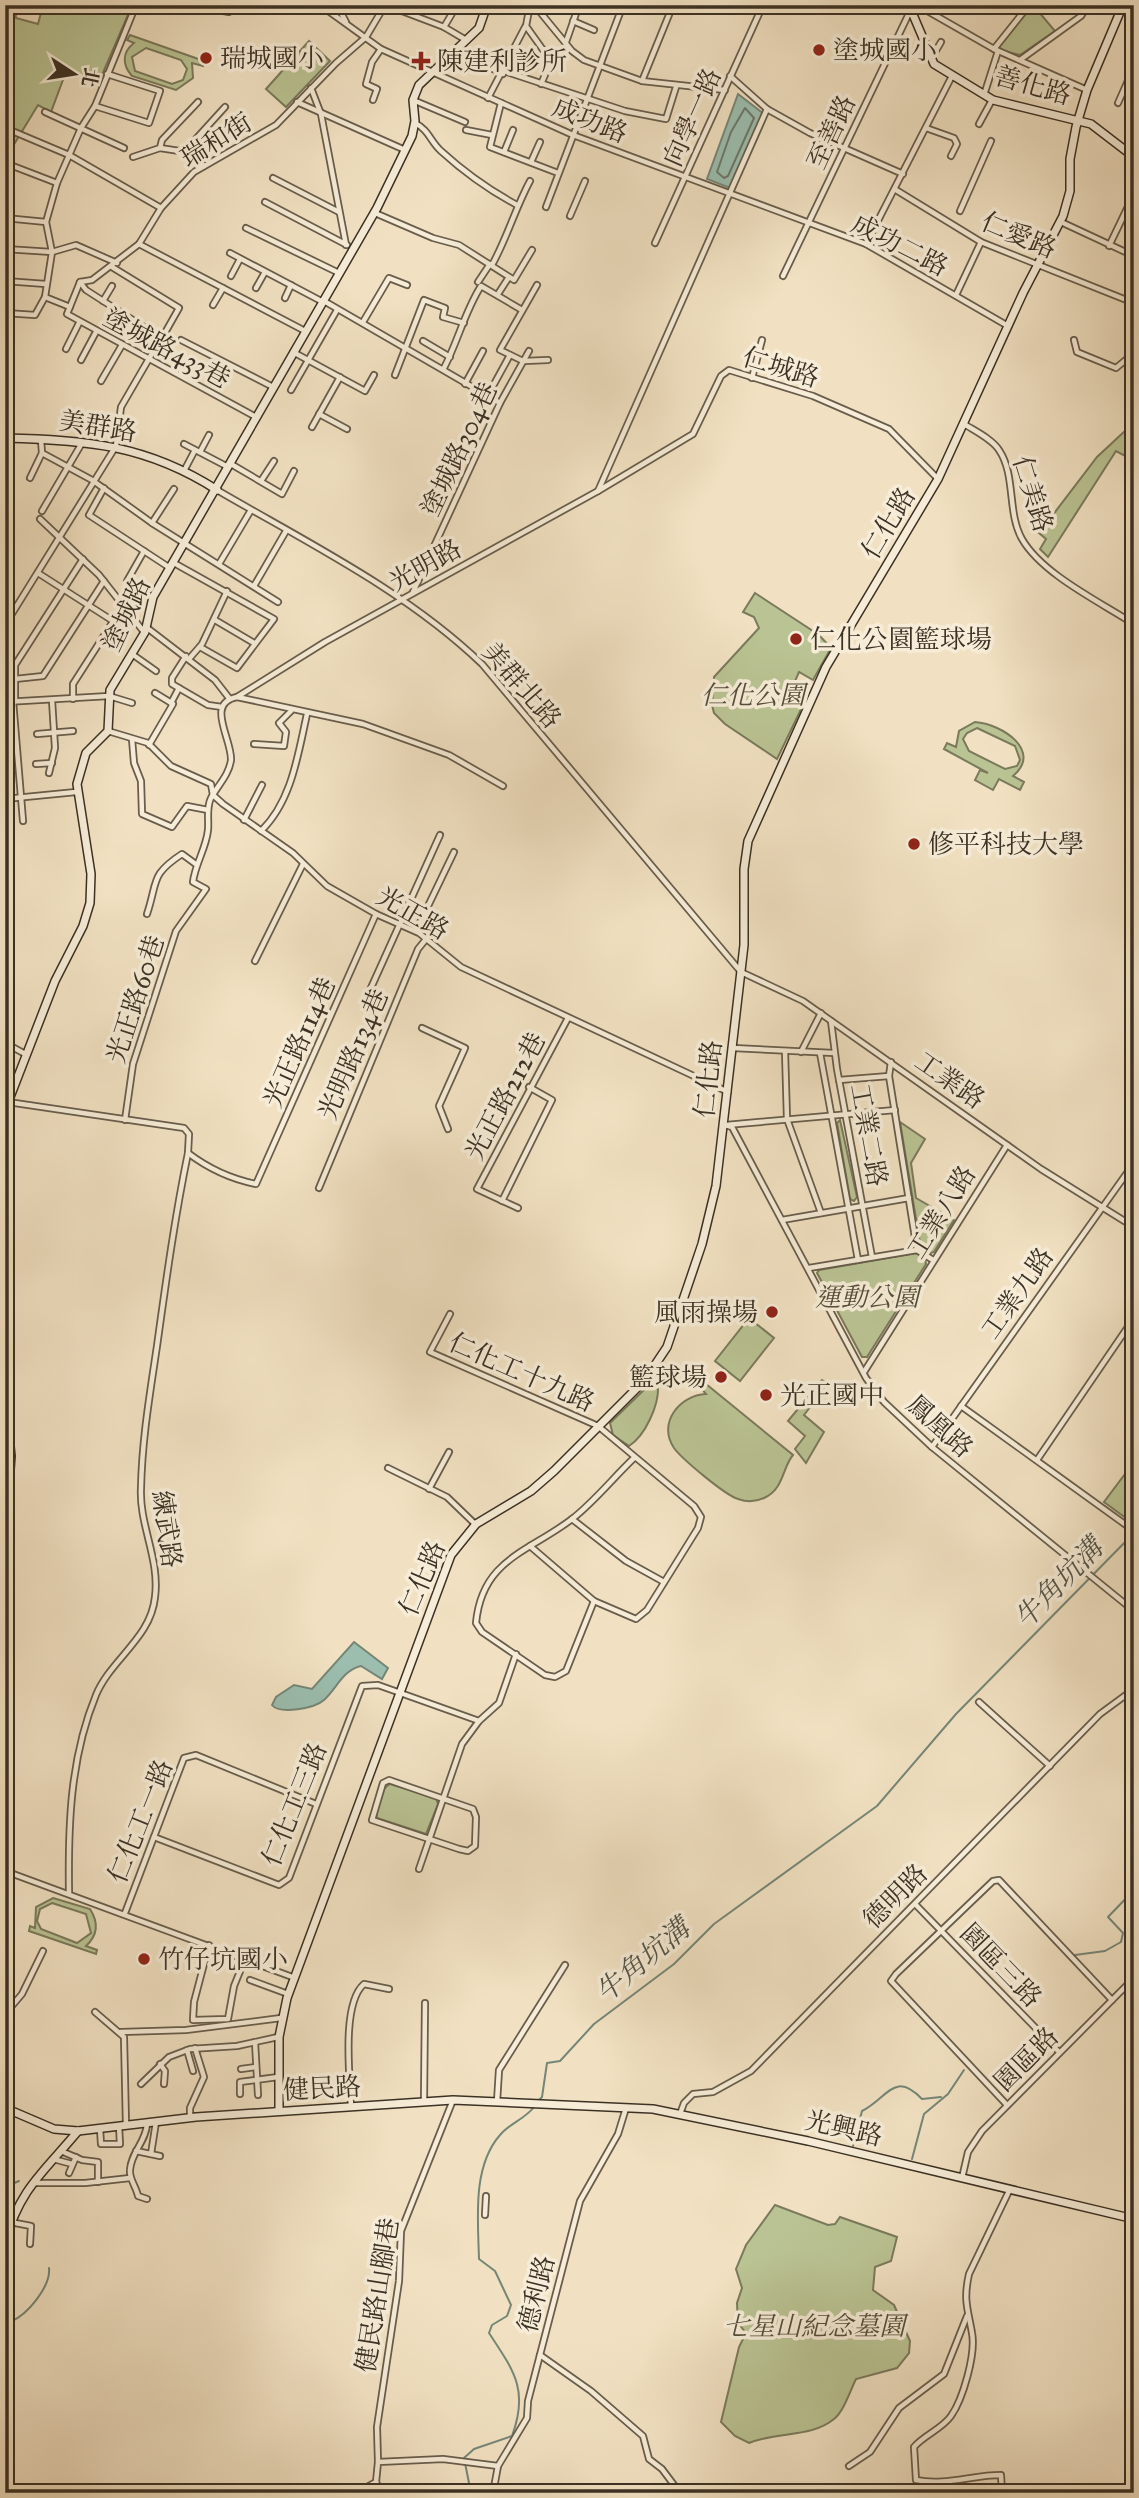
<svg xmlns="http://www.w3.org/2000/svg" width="1139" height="2498" font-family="'IM FELL Great Primer','Noto Serif TC',serif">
	<rect width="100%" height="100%" fill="#f1e1c2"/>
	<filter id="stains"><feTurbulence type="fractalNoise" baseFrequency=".00286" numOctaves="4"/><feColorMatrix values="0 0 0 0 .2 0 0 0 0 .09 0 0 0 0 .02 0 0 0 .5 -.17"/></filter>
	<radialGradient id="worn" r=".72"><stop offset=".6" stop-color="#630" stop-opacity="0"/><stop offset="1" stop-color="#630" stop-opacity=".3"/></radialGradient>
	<!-- green -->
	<g fill="#bac393" stroke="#7a7a5c" stroke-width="2" fill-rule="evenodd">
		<path d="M5,5H15L16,18L38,24L43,5L131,8L99,82L67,69L51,112L38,105L7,156Z"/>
		<path d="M1033,5L1055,31L1020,55L1000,50L999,46Z"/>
		<path d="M130,35L204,61L203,66L192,63L193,78L176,90L132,76C122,65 122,52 134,43L127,40ZM146,48L181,60L187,69L183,80L172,84L135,71L132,57Z"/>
		<path d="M309,41L330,61L286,107L266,89Z"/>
		<path d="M1127,429L1134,435V450L1129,458L1116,451L1048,557L1040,549L1046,539L1039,533L1097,457Z"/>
		<path d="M755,593L819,635L831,648L813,680L799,672L792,688L805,701L777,759L725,724L714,713L712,705L714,677L759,628L754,617L743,612Z"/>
		<path d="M975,722C1002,724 1043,751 1013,776L1024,782L1020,790L999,779L993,790L975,780L980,770L988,773L944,749L947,743L956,747L959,731ZM977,728L1015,746L1020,760L1017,766L1005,769L969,751L963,739L967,733Z"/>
		<path d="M840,1120L857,1197L854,1201L850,1199L837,1123Z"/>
		<path d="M900,1122L925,1139L911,1163L916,1198L954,1220L934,1252L928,1254L921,1249Z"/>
		<path d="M916,1253L925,1258L926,1264L867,1357H862L817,1273L819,1270Z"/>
		<path d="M749,1318L774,1338L740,1381L715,1361Z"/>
		<path d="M822,1380L828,1384L804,1415L824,1432L806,1463L795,1449L805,1436L788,1421Z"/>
		<path d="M652,1382L658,1387C659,1405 645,1436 629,1446L613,1435L610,1423Z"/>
		<path d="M706,1384L793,1455C782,1468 784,1489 764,1498C756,1502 746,1502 738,1499C725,1495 682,1459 674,1448C657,1423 680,1395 706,1394L701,1388Z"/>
		<path d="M1125,1474L1134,1482V1524L1104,1502Z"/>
		<path d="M390,1784L436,1798L438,1804L426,1834L377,1818C374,1808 381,1789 390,1784Z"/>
		<path d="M53,1898L90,1909C99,1923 98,1935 86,1946L97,1950L96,1954L29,1931L30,1926L35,1928L36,1907ZM52,1903L86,1914L91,1933L77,1943L41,1929L37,1921L40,1909Z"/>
		<path d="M775,2205L828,2225L835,2224L840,2217L897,2237L891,2261L875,2267L873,2290L894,2305L910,2341L909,2353L897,2368L856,2379C850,2391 844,2411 834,2419C811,2438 778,2431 749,2443L735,2436L721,2422L739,2347L746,2333L738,2323L737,2303L742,2288L736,2269L746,2245Z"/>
	</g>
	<!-- water -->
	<g fill="#9bbeaf" stroke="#758677" stroke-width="2">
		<path d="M738,94L764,114L730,188L707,179Z"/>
		<path d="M354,1642L388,1668L382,1679L361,1666C343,1670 337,1688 324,1700C315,1708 280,1715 272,1705L276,1697L294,1685L312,1689Z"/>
	</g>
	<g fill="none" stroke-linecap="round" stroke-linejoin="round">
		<!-- shore -->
		<path stroke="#6b786a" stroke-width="2" d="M745,108L754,118L728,176L724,178L717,172L731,132Z"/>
		<!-- stream -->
		<g stroke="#758677" stroke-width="2">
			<path d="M1075,1955L1105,1951L1121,1942L1123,1933L1108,1917L1134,1890"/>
			<path d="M1134,2062L1128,2077V2093L1134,2097"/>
			<path d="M537,2102L542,2097L547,2063L560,2061L594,2024L674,1964L714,1924L877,1806L956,1714L1134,1533"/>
			<path d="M853,2146L862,2111C888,2098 894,2070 922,2099L941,2097"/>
			<path d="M912,2159L924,2114L948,2094L964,2070"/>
			<path d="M5,2187L19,2181"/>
			<path d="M12,2321C28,2314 51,2286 49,2268"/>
			<path d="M471,2493L464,2458L474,2449L512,2436C529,2390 514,2371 489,2333L492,2325L507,2316L511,2305L495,2271L479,2259C478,2219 472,2167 500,2135C510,2123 525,2119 534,2107"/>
		</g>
		<defs>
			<g id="street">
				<path d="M189,5L229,12L236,5"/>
				<path d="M320,5L381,49L573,135L866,244L1008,326"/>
				<path d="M337,5L346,22"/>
				<path d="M386,5L444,27L466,40"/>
				<path d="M530,5L526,26L551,61L541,84"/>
				<path d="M539,5L540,12L572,51L584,60L642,81L725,90"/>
				<path d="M598,5L602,7"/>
				<path d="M917,5L994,49L1087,90"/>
				<path d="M573,21L594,30"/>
				<path d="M444,27L457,5"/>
				<path d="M566,42L579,5"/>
				<path d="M994,49L1029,5"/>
				<path d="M456,51L503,74"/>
				<path d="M931,59L941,42"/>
				<path d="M1020,60L1081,16L1088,5"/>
				<path d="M504,71L625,111L666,119L676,87"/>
				<path d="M730,76L767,109L810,133L903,174"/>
				<path d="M642,81L673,5"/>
				<path d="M311,88L321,114L346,245"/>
				<path d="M984,95L998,51"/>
				<path d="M488,98L525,27"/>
				<path d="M373,100L377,89L366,84L372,62L381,49"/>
				<path d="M413,100L465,122"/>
				<path d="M297,102L405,150"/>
				<path d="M501,103L490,147L558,173"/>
				<path d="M1118,103L1134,67"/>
				<path d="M95,106L149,123L160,91L107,74"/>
				<path d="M45,112L124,148"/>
				<path d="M415,123C429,130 430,141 441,151C464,172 489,190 517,205"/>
				<path d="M979,124L992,100"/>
				<path d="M5,128L69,155L161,208"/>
				<path d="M926,128L954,138L957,144L951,156"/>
				<path d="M466,130L492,135"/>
				<path d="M160,148L186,152L204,166"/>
				<path d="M184,152L225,107"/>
				<path d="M504,152L513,130"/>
				<path d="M133,157L160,148L162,140L198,102"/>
				<path d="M531,162L540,142"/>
				<path d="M5,163L57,183"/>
				<path d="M273,178L339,212"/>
				<path d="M896,190L981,242L1134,303"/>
				<path d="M265,202L347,245"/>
				<path d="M546,207L623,5"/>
				<path d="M960,211L991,141"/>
				<path d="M375,213L433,238L459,245L514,280L532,250"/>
				<path d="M570,216L585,181"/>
				<path d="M5,218L46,222"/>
				<path d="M1061,222L1134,256"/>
				<path d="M246,228L339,273"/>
				<path d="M655,243L763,5"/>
				<path d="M139,244L305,331"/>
				<path d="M866,244L952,76"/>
				<path d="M1109,246L1134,194"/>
				<path d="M5,249L52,252L76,245L117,263"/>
				<path d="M230,253L323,302"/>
				<path d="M492,265C507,238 515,209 530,181"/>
				<path d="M112,267L179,308L166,331"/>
				<path d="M231,276L240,259"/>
				<path d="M783,276L913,5"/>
				<path d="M5,281L46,284"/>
				<path d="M478,282L490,264"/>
				<path d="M256,288L265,272"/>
				<path d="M498,294L509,277"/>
				<path d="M956,295L981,242"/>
				<path d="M45,297L70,307"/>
				<path d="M285,298L291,285"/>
				<path d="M103,301L112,286"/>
				<path d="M324,301L500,403"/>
				<path d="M213,305L223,288"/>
				<path d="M5,313L35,315L45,297L52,252L46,222L57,183L81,128L95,106L136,5"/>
				<path d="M363,322L389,278L407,285"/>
				<path d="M181,340L273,387"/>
				<path d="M1074,340L1077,352L1116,368L1134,353"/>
				<path d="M423,341L450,357"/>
				<path d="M5,342V351"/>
				<path d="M66,349L79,323"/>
				<path d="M293,352L365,391L374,375"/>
				<path d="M81,360L96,332"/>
				<path d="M523,361L500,350L537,285"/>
				<path d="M524,361L548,360"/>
				<path d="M444,368C458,341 465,311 481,286L522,310"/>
				<path d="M395,375L424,300L445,308L443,317L464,323"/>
				<path d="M752,378L762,340"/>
				<path d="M101,381L122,345"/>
				<path d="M1130,382L1134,378"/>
				<path d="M465,384L483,351"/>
				<path d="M291,390L337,310"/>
				<path d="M487,397L510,355"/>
				<path d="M319,414L347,429"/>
				<path d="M256,417L67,314L80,282L92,280L139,244L161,208L194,172L276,125L336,63L366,37L385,5"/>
				<path d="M964,424C975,431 992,439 999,450C1016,475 1007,513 1022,539C1042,574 1100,602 1134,624"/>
				<path d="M312,427L340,377"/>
				<path d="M41,440L42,453L92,480L152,523L278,602"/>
				<path d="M184,444L228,467"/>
				<path d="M200,452L209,435"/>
				<path d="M231,464L282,494L294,471"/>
				<path d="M185,469L195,450"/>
				<path d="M30,478L42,453"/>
				<path d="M261,481L274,461"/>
				<path d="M104,488L89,515L170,568"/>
				<path d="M217,490C308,543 406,591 482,664L741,972L803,1001L1041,1169L1134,1227"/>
				<path d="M598,491L693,434L721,376L729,370L813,396L889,429L937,478"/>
				<path d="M42,511L82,443"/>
				<path d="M40,519L99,575L144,632"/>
				<path d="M152,523L174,489"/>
				<path d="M174,563L274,619L237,668L200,647"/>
				<path d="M219,564L251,510"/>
				<path d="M38,573L113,621"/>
				<path d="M127,581L144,551"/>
				<path d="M254,586L286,531"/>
				<path d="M413,592L500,403L529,351"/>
				<path d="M215,620L254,643"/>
				<path d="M5,625L116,446L121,407L161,338L86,290L80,282"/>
				<path d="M146,627L215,680L229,698"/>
				<path d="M132,654L156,671"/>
				<path d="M186,656L172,678V684L208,705L222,707"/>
				<path d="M189,659L202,644L227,591"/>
				<path d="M15,679L43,676L104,581"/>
				<path d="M237,697L363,724L449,755L503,786"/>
				<path d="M73,699V684L123,606"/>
				<path d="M13,701L23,821"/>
				<path d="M15,701V665L83,559"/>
				<path d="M5,702L109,696L132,703"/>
				<path d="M171,703L179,688"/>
				<path d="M108,731L148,743L171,766L211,784L213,795L223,804L293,853L327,886L376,914L419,933L461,967L728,1092"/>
				<path d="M37,734L73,731"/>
				<path d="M132,739L134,763L141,781L142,814L172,827L187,806L208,810"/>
				<path d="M254,744L284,746L286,732L279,723L291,711"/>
				<path d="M149,745L173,704L155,693"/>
				<path d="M36,764L52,763"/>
				<path d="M49,773L55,748L52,700"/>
				<path d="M5,799L76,792"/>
				<path d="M244,820L262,785"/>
				<path d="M261,831C292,801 298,754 307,714"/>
				<path d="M147,914C158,881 150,875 182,854L197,865"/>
				<path d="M416,931L454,852"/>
				<path d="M255,961L303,864"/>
				<path d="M370,990L440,835"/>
				<path d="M831,1021L837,1069L872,1257"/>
				<path d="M422,1028L465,1048L439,1106L448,1129"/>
				<path d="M5,1043L27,1055"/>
				<path d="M733,1048L834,1053"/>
				<path d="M785,1051L787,1119L821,1213"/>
				<path d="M801,1052L821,1013"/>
				<path d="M820,1053L858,1260"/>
				<path d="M891,1062L889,1076L917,1250"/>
				<path d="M839,1080L889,1076"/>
				<path d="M8,1102L184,1128L189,1134L188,1153C209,1169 231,1179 256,1184L376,914"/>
				<path d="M125,1120L133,1064L176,931L206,889L193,882C195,864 206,849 208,830C209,819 206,808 211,798C218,785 229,775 231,760C232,739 205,703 237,697L325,642L598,491L767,109"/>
				<path d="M725,1125L732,1127L866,1378L884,1402L932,1447L1134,1611"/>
				<path d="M726,1125L895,1110"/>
				<path d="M319,1188L418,949L427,938"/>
				<path d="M502,1201L552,1100L529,1087"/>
				<path d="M518,1208L477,1189L568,1018"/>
				<path d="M782,1220L909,1198"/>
				<path d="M809,1268L917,1250L933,1260"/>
				<path d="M450,1314L430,1352L598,1426L694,1506L701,1517L698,1528L647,1610L636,1619L594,1601L530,1546"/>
				<path d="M864,1372L1007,1145"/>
				<path d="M961,1406L1126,1525"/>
				<path d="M932,1447L1134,1163"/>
				<path d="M1037,1460L1134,1318"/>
				<path d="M388,1468L447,1497L475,1524"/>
				<path d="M429,1489L449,1452"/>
				<path d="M572,1519L626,1561L664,1582"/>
				<path d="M594,1601L566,1671L555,1677L545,1675L482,1632L476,1623C482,1559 529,1552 572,1519C594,1502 613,1478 634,1458"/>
				<path d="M979,1702L1050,1766"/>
				<path d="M389,1780L473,1809L476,1817L475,1846L468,1851L459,1849L372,1820L383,1783Z"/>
				<path d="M154,1837L279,1885L289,1878L362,1686L378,1685L479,1721"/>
				<path d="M419,1869L462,1744L479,1721L499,1703L516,1654"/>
				<path d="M5,1871L295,1978"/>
				<path d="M69,1893C68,1826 70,1758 96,1695C111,1659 151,1638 155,1597C160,1559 139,1525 141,1488C142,1440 150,1393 157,1346C166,1281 175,1216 188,1153"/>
				<path d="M915,1904L1059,2052"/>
				<path d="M125,1913L184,1758L196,1755L316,1804"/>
				<path d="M209,1945L194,2002L193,2020L228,2019L234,1986L245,1959"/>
				<path d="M250,1980L288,1994"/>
				<path d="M95,2012L124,2037L126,2125"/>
				<path d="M5,2014L22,1994L43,1951"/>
				<path d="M121,2032L186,2030L281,2018"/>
				<path d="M255,2042L258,2095"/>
				<path d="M187,2050L193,2071"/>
				<path d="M160,2064L165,2071L164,2084"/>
				<path d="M241,2069L256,2067"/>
				<path d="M141,2084L169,2057L190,2049L237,2046L278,2037"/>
				<path d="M240,2094V2082L278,2077"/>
				<path d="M424,2101L425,2003"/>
				<path d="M497,2102L499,2070L565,1965"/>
				<path d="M1007,2105L891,1981L896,1974L993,1881L999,1880L1112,2000"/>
				<path d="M351,2107C350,2078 341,2004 364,1984L389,1989"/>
				<path d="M680,2114L684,2103L693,2094L713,2092L751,2071L1100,1714L1134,1689"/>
				<path d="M190,2118V2108L204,2077L195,2048"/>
				<path d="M147,2124C146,2142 131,2152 130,2170C129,2179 136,2186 138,2196L147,2199"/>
				<path d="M100,2129L101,2144H120L119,2126"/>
				<path d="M61,2151L82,2160L98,2162V2182"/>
				<path d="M136,2151L160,2156"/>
				<path d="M151,2154L156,2122"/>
				<path d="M53,2159L72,2164"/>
				<path d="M69,2173L76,2157"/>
				<path d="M962,2178L968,2152L982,2131L1134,1978"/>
				<path d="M35,2183H85L130,2178"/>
				<path d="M485,2215L486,2196"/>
				<path d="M5,2221L31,2226L30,2244"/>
				<path d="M540,2355L591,2391L643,2436L649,2459L662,2469L680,2493"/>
				<path d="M378,2462L377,2427L399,2281L401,2231L453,2100"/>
				<path d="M849,2466L870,2452L899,2408L944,2374L967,2316"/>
				<path d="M376,2482L381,2493"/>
				<path d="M358,2492L376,2482L378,2462L443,2459L498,2466"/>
				<path d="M493,2493L498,2466L527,2418L528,2401L580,2201L618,2134L626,2108"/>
				<path d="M930,2493L936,2484"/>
				<path d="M1002,2493L1001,2475C972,2475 945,2486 916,2480L914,2447C924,2435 942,2429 951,2416C963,2399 976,2354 972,2333C968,2309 963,2301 969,2274L1010,2189"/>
			</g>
			<g id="secondary">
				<path d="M911,10L934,64L993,100L1091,124L1134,157"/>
				<path d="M5,438C87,440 147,445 217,490"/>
				<path d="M5,1110L55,981L83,926L90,903L91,874L77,784L86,753L108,731L110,690L145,632L153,597L377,208L412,136L415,121L413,100L419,85L479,28L487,5"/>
				<path d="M5,1399L11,1456L5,1539"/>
				<path d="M5,2108L54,2129L78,2131L196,2117L453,2100L653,2109L808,2141L1134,2219"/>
				<path d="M279,2111V2037L287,1998L451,1555L476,1524L531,1491L554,1471L645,1380L667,1347L702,1244L716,1186L744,945V869L748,841L826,667L938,479L1023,293L1063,216L1070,191V159L1076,127L1087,90L1123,5"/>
				<path d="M5,2242C20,2188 44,2172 78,2131"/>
			</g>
		</defs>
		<!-- street casing -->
		<use href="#street" stroke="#685d4c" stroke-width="8"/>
		<!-- secondary casing -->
		<use href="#secondary" stroke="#3b3124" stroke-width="10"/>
		<!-- street -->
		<use href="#street" stroke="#f6ecd7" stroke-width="4.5"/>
		<!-- secondary -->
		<use href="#secondary" stroke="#f6ecd7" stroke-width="7"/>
	</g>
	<!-- markers -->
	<g fill="#8f2418" stroke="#f6ecd7" stroke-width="2.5">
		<circle cx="819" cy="50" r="7"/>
		<circle cx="206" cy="58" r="7"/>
		<path d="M417.5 50.5h7v7h7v7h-7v7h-7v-7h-7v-7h7z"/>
		<circle cx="796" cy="639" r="7"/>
		<circle cx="914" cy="844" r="7"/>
		<circle cx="772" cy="1312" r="7"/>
		<circle cx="721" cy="1377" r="7"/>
		<circle cx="766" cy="1395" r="7"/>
		<circle cx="144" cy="1959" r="7"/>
	</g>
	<g text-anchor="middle" stroke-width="7" stroke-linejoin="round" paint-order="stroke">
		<!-- poi labels -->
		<g font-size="26" fill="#3b3124" stroke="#f6ecd7" text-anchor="start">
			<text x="833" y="59">塗城國小</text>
			<text x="220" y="67">瑞城國小</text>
			<text x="437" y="70">陳建利診所</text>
			<text x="810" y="648">仁化公園籃球場</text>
			<text x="928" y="853">修平科技大學</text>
			<text x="758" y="1321" text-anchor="end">風雨操場</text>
			<text x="707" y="1386" text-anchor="end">籃球場</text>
			<text x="780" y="1404">光正國中</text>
			<text x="158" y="1968">竹仔坑國小</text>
		</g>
		<!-- street labels -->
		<g font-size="26" fill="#3b3124" stroke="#f6ecd7">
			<text transform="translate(1033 85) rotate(16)" y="9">善化路</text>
			<text transform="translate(692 117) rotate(-66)" y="9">向學一路</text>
			<text transform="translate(590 120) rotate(22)" y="9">成功路</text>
			<text transform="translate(831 132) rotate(-65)" y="9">至善路</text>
			<text transform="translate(216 140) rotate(-32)" y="9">瑞和街</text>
			<text transform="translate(1019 235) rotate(23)" y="9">仁愛路</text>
			<text transform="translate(900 245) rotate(27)" y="9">成功二路</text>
			<text transform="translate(167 348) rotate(28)" y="9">塗城路433巷</text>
			<text transform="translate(781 367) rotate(17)" y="9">仁城路</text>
			<text transform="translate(98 426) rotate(9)" y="9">美群路</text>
			<text transform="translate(459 449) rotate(-65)" y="9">塗城路304巷</text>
			<text transform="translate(1033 494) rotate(73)" y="9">仁美路</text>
			<text transform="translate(888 523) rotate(-59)" y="9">仁化路</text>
			<text transform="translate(425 565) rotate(-29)" y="9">光明路</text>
			<text transform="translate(126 614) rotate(-65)" y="9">塗城路</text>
			<text transform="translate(522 685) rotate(49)" y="9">美群北路</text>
			<text transform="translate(413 913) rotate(30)" y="9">光正路</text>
			<text transform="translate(135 999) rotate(-72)" y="9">光正路60巷</text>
			<text transform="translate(299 1042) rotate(-66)" y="9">光正路114巷</text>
			<text transform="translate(353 1054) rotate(-67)" y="9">光明路134巷</text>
			<text transform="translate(708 1079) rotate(-84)" y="9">仁化路</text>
			<text transform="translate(950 1080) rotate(35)" y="9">工業路</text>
			<text transform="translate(505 1096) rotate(-62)" y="9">光正路212巷</text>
			<text transform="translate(869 1135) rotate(80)" y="9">工業二路</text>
			<text transform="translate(941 1212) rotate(-58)" y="9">工業八路</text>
			<text transform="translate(1017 1293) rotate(-55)" y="9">工業九路</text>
			<text transform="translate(522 1372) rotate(24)" y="9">仁化工十九路</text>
			<text transform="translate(940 1426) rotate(42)" y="9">鳳凰路</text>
			<text transform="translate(167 1529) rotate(82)" y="9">練武路</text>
			<text transform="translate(422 1578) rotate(-67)" y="9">仁化路</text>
			<text transform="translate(294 1804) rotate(-68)" y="9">仁化工三路</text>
			<text transform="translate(140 1821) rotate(-68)" y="9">仁化工一路</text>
			<text transform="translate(895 1896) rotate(-45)" y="9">德明路</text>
			<text transform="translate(1001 1965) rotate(46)" y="9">園區三路</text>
			<text transform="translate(1026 2059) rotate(-45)" y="9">園區路</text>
			<text transform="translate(322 2088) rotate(-3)" y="9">健民路</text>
			<text transform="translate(844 2128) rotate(13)" y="9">光興路</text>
			<text transform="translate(536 2294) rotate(-76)" y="9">德利路</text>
			<text transform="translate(377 2295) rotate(-81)" y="9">健民路山腳巷</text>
		</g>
		<!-- park labels -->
		<g font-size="26" font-style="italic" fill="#544e3a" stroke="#f6ecd7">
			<text x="753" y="704">仁化公園</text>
			<text x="867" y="1306">運動公園</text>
			<text x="814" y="2335">七星山紀念墓園</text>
		</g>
		<!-- water labels -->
		<g font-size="28" font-style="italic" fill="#535447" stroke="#f6ecd7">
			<text transform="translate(1058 1583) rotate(-46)" y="10">牛角坑溝</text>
			<text transform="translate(642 1960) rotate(-40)" y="10">牛角坑溝</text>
		</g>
	</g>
	<!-- margin -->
	<rect width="1139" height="2498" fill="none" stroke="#f1e1c2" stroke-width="28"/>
	<rect x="7" y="7" width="1125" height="2484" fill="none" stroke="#3b3124" stroke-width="3.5"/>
	<rect x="14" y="14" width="1111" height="2470" fill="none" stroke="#3b3124" stroke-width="2"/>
	<!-- north arrow -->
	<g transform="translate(74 74) rotate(102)" stroke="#f6ecd7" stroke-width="5" paint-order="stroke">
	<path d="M0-5L12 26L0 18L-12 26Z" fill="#3b3124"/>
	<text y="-10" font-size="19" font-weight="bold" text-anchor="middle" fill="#3b3124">北</text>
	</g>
	<rect width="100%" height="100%" filter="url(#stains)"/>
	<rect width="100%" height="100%" fill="url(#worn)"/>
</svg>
